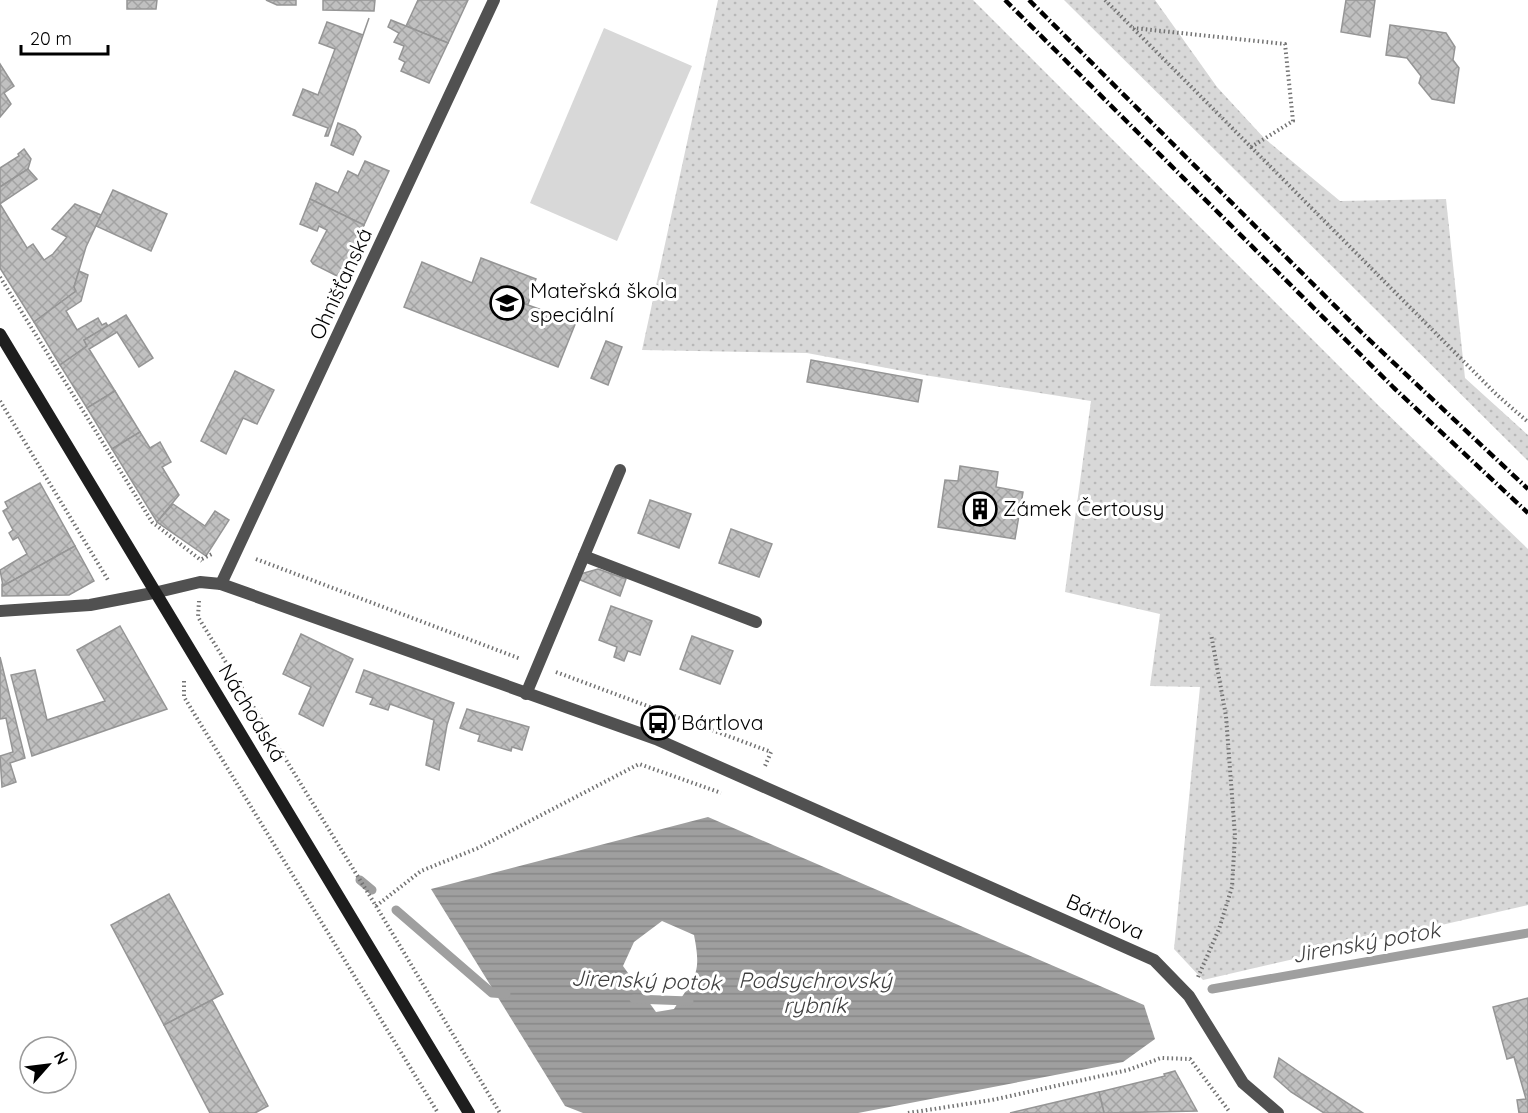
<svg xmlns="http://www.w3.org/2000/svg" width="1528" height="1113" font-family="Quicksand,sans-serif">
	<defs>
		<pattern id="grass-dots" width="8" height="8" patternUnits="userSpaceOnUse" patternTransform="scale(1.5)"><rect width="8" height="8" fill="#d8d8d8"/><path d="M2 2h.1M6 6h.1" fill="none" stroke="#b8b8b8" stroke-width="1.8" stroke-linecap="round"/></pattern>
		<pattern id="water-rules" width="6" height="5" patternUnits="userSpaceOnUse" patternTransform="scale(1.5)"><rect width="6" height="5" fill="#9f9f9f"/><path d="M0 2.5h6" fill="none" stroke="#878787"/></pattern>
		<pattern id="building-cross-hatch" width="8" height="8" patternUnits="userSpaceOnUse" patternTransform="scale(1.5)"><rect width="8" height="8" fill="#c0c0c0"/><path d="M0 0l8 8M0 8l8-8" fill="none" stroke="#a3a3a3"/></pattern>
	</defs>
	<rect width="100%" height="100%" fill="#fff"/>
	<!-- grass -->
	<g fill="url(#grass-dots)">
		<path d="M718,0H973L1380,407L1528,549V905L1203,980L1174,949L1200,687L1150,686L1160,614L1065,592L1091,401L924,375L807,353L642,350Z"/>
		<path d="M1064,0H1155L1217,87L1264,138L1340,201L1446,199L1465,378L1528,435V461Z"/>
	</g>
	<!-- pitch -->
	<path fill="#d8d8d8" d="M604,28L692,66L617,241L530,203Z"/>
	<!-- water -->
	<path fill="url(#water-rules)" fill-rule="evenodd" d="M708,817L1144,1005L1155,1039L1123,1062L858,1113H583L565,1106L431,889ZM662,921L694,935C702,975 695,976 674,1009L656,1012L623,966L634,942Z"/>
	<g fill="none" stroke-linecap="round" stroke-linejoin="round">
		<!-- stream -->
		<g stroke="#9f9f9f" stroke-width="9">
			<path d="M360,880L372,890"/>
			<path d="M396,910L492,993L506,994"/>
			<path d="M1212,989L1528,933"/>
			<path d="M634,999L689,1001"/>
		</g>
	</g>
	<!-- building -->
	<g fill="url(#building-cross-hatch)" stroke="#959595" stroke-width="1.5">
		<path d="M127,0H157L156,9H127Z"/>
		<path d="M266,0H296V5H277Z"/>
		<path d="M323,0H375L374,11L323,10Z"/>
		<path d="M418,0H468L448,43L406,26Z"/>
		<path d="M1346,0H1375L1370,37L1341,32Z"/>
		<path d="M369,18L328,136H325L328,128L293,115L303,89L318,95L335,49L319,43L327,22L363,35Z"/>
		<path d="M391,20L448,43L429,83L401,71L405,62L399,59L404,46L394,42L399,33L388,27Z"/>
		<path d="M1390,25L1446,33L1455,47L1453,60L1459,68L1454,103L1432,99L1419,83L1421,76L1407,58L1386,55Z"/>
		<path d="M0,64L14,86L4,93L11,104L0,117Z"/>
		<path d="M338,123L355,130L361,137L353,155L331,145Z"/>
		<path d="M24,149L31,159L28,169L0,187V168L19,156L18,154Z"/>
		<path d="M365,161L389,171L364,225L310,199L316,183L338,193L348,171L358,176Z"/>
		<path d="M28,169L37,179L0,204L27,248L33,244L44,260L53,254L67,237L52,229L75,204L101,215L86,247L74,287L76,291L34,322L0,268V187Z"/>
		<path d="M113,190L167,214L151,251L96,226Z"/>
		<path d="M310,199L364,225L339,277L313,264L311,261L327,230L319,226L317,231L300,224Z"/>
		<path d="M481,258L536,279L529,295L531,296L528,304H525L576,322L558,367L404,307L422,262L472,283Z"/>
		<path d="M79,271L88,275L81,301L66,311L77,330L98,318L102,325L106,323L108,326L84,340L87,346L60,365L34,322L76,291L74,287Z"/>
		<path d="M126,315L153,358L139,367L117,332L89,349L115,391L87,408L60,365L87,346L84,340Z"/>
		<path d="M606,341L622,347L608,385L591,378Z"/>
		<path d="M811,360L922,380L918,402L807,382Z"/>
		<path d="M235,371L274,390L257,424L243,418L226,454L201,441Z"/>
		<path d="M115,391L140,432L112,449L87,408Z"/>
		<path d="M140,432L150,448L160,442L171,462L162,467L179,495L157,522L112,449Z"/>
		<path d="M960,466L998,472L996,487L1023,492L1015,539L938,527L945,480L958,481Z"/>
		<path d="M40,483L75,546L3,586L0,570L27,554L18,537L13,540L9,533L13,530L3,511L8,508L5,502Z"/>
		<path d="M650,500L691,514L679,548L638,533Z"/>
		<path d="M173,504L205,526L215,511L229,520L206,556L157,522Z"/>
		<path d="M731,529L772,544L759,577L719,563Z"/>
		<path d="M75,546L94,581L69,595L2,596V585L3,586Z"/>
		<path d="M598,569L626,579L620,596L578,579L580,574Z"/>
		<path d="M611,606L652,621L640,655L628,651L624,661L614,657L617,647L599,640Z"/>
		<path d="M120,626L167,709L32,756L11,675L35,670L47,720L105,701L77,650Z"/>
		<path d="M301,634L353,659L323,726L299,714L311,687L283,674Z"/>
		<path d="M692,636L733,651L720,684L680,669Z"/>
		<path d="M0,657L25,758L10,763L16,782L2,787L0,756L13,752L6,718L0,719Z"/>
		<path d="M364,670L454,703L447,725L439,770L426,765L434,720L390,704L388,710L370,704L373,698L356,692Z"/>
		<path d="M467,709L529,727L522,750L512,747L511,751L478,741L480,735L460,728Z"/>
		<path d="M169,894L223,994L164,1025L111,925Z"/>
		<path d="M1528,998V1113H1519L1517,1100L1526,1099L1514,1057L1507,1059L1493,1007Z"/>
		<path d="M212,1000L268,1106L255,1113H210L164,1025Z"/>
		<path d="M1279,1058L1302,1074L1363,1113H1324L1291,1092L1274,1077Z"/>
		<path d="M1175,1071L1197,1111L1104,1113L1099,1092L1165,1076L1164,1074Z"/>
		<path d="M1099,1092L1104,1113H1010Z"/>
	</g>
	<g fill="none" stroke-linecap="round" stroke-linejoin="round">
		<!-- path -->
		<g stroke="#737373" stroke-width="4" stroke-dasharray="1.5 3" stroke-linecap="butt">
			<path d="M1105,0L1251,147L1293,121L1285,44L1133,28"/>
			<path d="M1251,147L1497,395L1528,422"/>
			<path d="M0,277L152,522L202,561"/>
			<path d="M0,401L108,580"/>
			<path d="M202,559L212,554"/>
			<path d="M256,559L521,659"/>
			<path d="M199,601L198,617L376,906L500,1113"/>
			<path d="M556,672L771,752L765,766"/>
			<path d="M184,681V697L438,1113"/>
			<path d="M376,906L421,871L478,848L639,764L721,793"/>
			<path d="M1198,977L1219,929L1232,887L1235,836L1226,716L1211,634"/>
			<path d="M908,1113L992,1100L1128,1070L1161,1058L1190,1059L1229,1111"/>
		</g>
		<!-- minor -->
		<g stroke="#515151" stroke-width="12">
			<path d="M584,556L756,622"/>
			<path d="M221,584L494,0"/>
			<path d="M0,611L90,605L158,592"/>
			<path d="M526,694L620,470"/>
		</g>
		<!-- tertiary -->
		<path stroke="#515151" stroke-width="12" d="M158,592L200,582L221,584L656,739L1154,960L1189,996L1243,1083L1278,1113"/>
		<!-- secondary -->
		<path stroke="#1e1e1e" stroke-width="12" d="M0,334L469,1113"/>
		<!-- rail -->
		<g stroke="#000" stroke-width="4.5" stroke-dasharray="9 3 1.5 3" stroke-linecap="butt">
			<path d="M1005,0L1394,388L1528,513"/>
			<path d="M1029,0L1362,333L1528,489"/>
		</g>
	</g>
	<!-- icons -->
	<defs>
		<symbol id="school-ring" viewBox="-11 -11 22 22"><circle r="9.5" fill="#fff" stroke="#000" stroke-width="1.5"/><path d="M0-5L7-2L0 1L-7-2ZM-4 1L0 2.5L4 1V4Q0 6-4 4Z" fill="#000"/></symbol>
		<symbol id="building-ring" viewBox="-11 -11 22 22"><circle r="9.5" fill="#fff" stroke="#000" stroke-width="1.5"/><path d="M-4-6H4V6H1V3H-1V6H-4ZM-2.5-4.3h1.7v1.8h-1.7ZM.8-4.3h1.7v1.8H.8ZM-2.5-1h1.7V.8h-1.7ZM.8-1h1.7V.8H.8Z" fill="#000"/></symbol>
		<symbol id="bus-ring" viewBox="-11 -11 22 22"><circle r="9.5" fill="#fff" stroke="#000" stroke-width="1.5"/><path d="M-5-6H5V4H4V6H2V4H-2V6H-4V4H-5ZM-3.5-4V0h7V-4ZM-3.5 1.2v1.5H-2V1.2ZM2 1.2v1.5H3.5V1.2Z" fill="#000"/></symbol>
	</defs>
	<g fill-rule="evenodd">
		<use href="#school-ring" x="488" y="284" width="38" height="38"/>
		<use href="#building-ring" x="961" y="490" width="38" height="38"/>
		<use href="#bus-ring" x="639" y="704" width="38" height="38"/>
	</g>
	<g text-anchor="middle" stroke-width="6" stroke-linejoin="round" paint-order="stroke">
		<!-- street labels -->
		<g font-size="21" fill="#000" stroke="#fff">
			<text transform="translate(341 284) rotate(-65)" y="7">Ohnišťanská</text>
			<text transform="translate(252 713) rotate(59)" y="7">Náchodská</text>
			<text transform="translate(1105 917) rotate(24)" y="7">Bártlova</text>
		</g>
		<!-- poi labels -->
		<g font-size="21" fill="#000" stroke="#fff" text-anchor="start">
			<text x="530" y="298">Mateřská škola<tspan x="530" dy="24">speciální</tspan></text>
			<text x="1003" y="516">Zámek Čertousy</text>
			<text x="681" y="730">Bártlova</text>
		</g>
		<!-- water labels -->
		<g font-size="22" font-style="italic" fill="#404040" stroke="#fff">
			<text transform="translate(1366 942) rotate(-10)" y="8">Jirenský potok</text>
			<text transform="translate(646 980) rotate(2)" y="8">Jirenský potok</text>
			<text x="815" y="988">Podsychrovský<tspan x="815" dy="25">rybník</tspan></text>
		</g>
	</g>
	<!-- north arrow -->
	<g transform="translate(48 1065) rotate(62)"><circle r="28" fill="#ffffff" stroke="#999999" stroke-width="1.5"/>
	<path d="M0-4.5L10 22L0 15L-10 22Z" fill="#000000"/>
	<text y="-9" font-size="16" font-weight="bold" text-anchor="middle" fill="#000000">N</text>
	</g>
	<!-- scale -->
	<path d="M21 45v9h87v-9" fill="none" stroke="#000000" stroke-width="3"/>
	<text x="30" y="45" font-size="18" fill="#000000" stroke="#ffffff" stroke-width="4.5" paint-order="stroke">20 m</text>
</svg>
